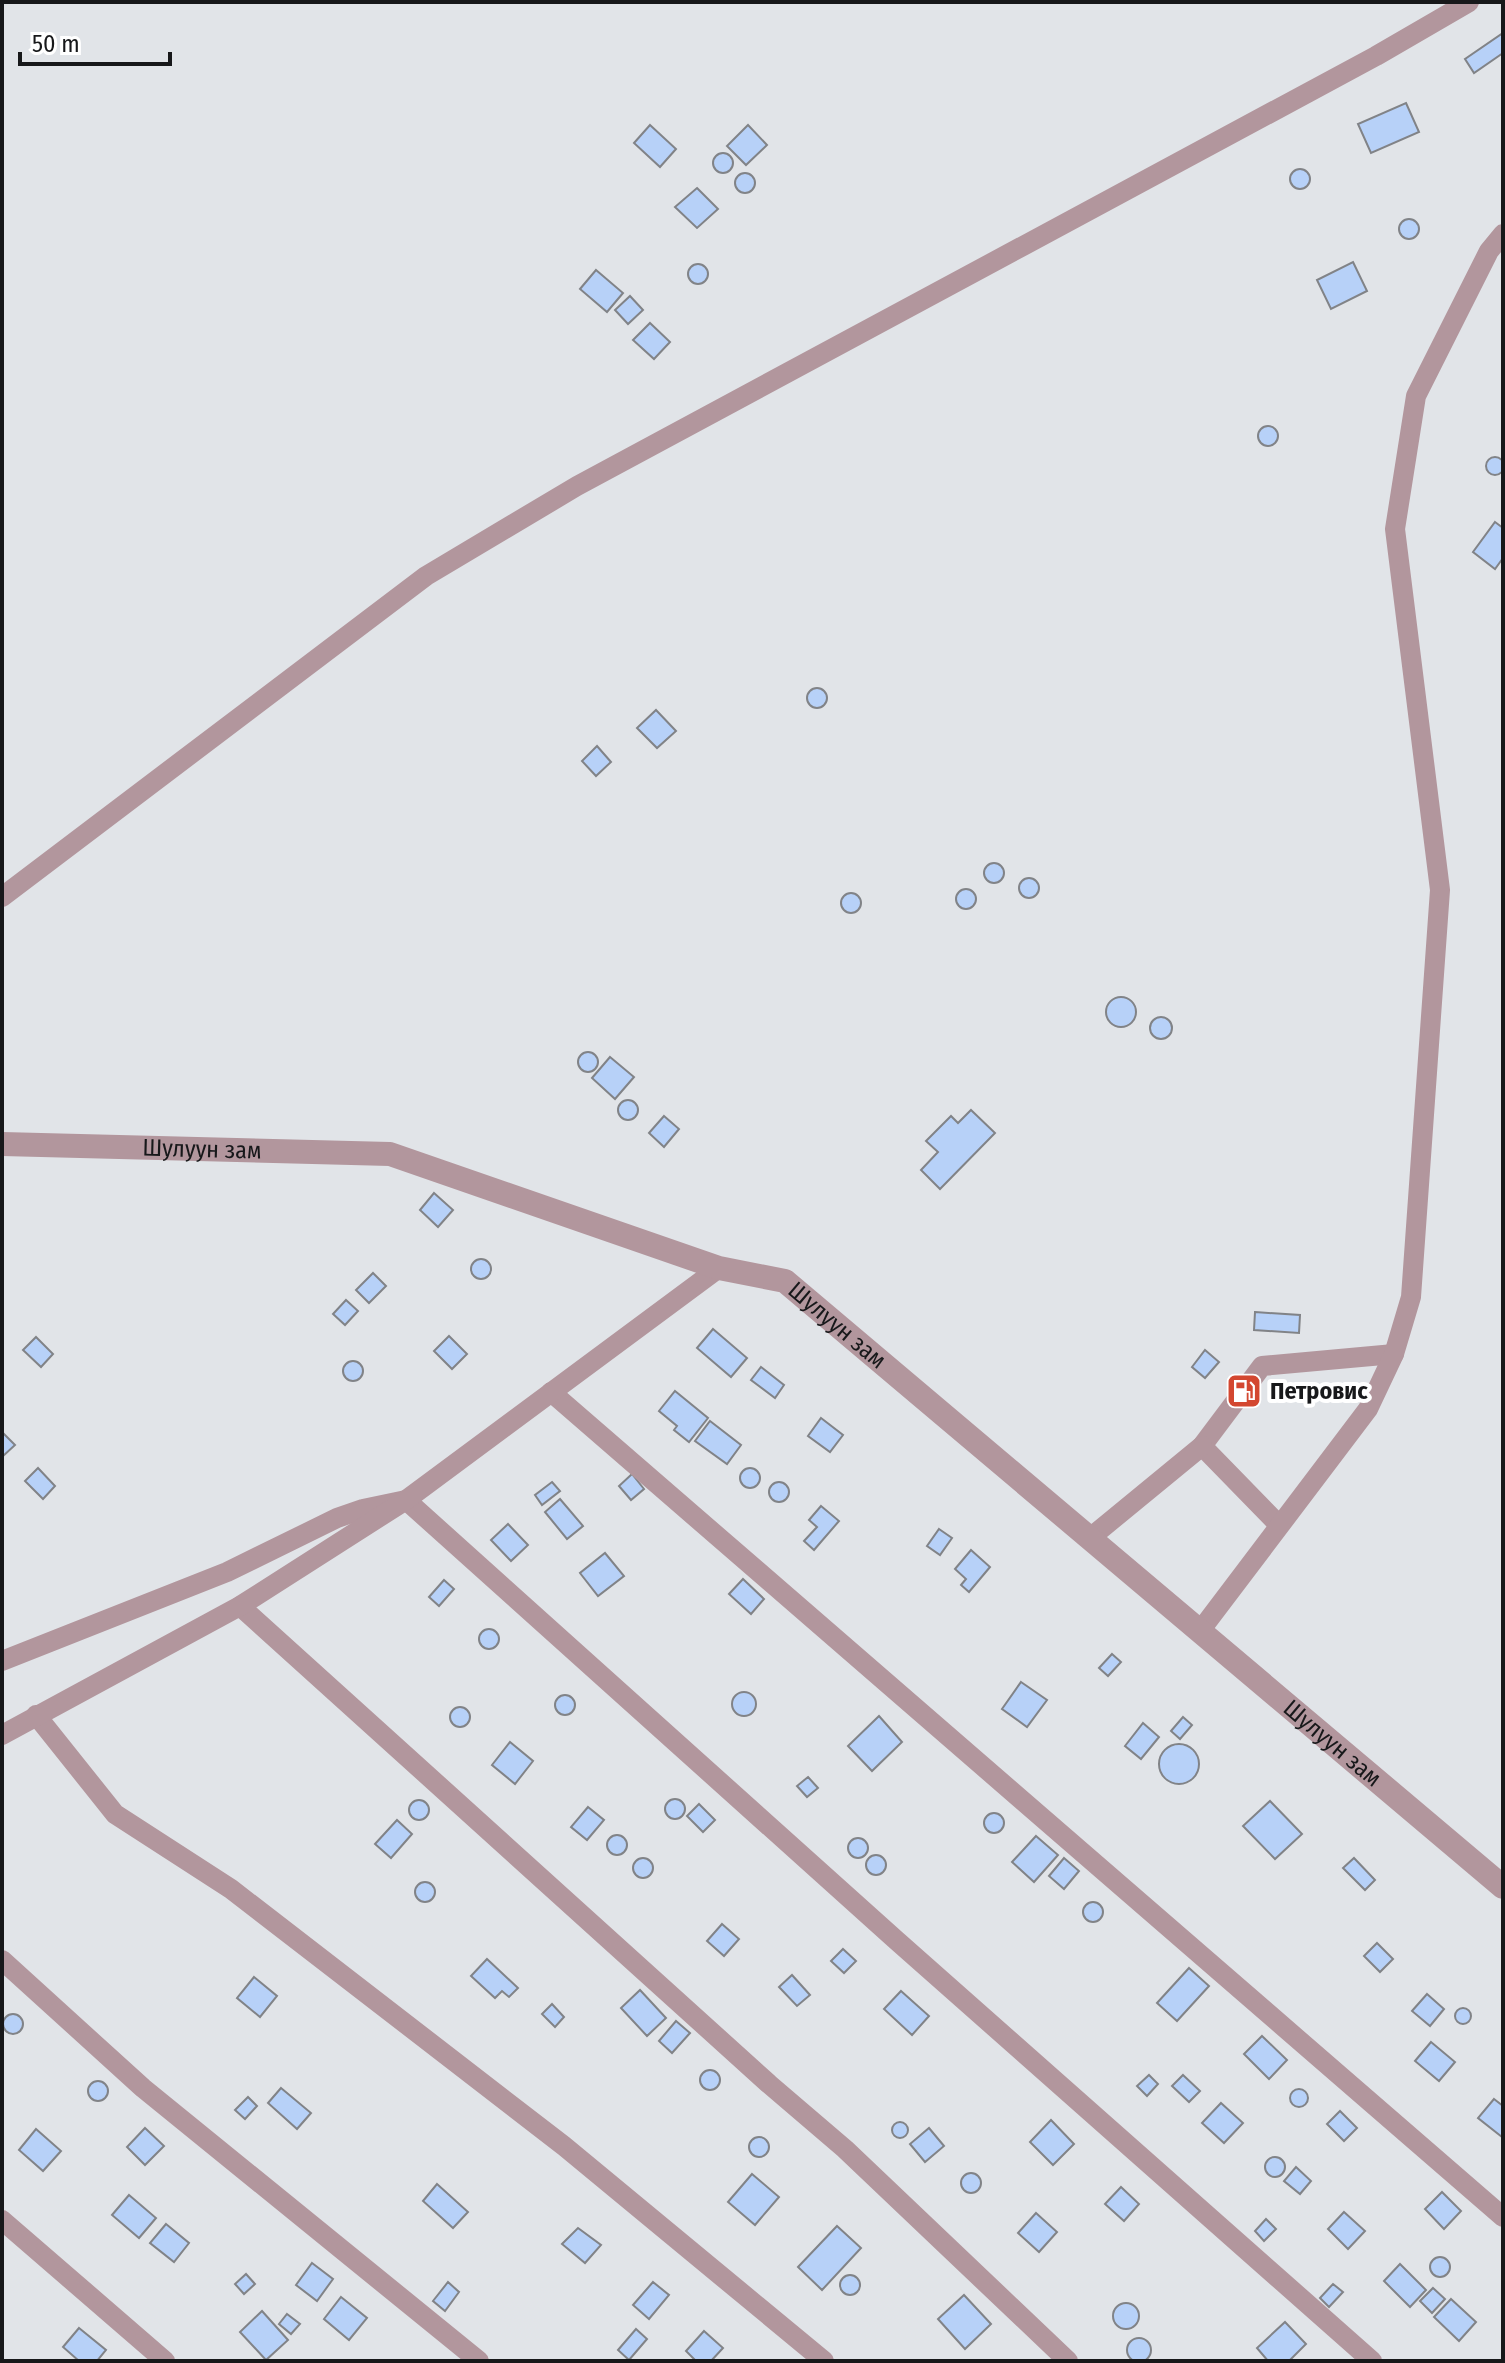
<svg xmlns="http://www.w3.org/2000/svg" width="1505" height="2363" font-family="'Fira Sans Condensed',sans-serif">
	<rect width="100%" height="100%" fill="#e1e4e8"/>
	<!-- building -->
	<g fill="#b7d1f8" stroke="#818387" stroke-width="2">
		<path d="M1503,33V53L1474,73L1465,59Z"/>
		<path d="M1406,103L1419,132L1371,153L1358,124Z"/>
		<path d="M650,125L676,149L660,167L634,143Z"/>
		<path d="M748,125L767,145L746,165L727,146Z"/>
		<circle cx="723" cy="163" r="10"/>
		<circle cx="1300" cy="179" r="10"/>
		<circle cx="745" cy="183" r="10"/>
		<path d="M697,188L718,209L697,228L675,207Z"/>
		<circle cx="1409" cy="229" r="10"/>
		<path d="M1353,262L1367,291L1331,309L1317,280Z"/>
		<circle cx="698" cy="274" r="10"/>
		<path d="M596,270L623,293L607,312L580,289Z"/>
		<path d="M630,296L643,310L628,324L615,310Z"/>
		<path d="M650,323L670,342L654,359L633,340Z"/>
		<circle cx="1268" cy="436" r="10"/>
		<circle cx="1495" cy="466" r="9"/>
		<path d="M1495,522L1503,528V558L1495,569L1473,552Z"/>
		<circle cx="817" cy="698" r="10"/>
		<path d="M656,710L676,731L657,748L637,728Z"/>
		<path d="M597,746L611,762L596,776L582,761Z"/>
		<circle cx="994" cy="873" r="10"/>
		<circle cx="1029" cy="888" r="10"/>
		<circle cx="966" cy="899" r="10"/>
		<circle cx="851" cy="903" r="10"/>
		<circle cx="1121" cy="1012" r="15"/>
		<circle cx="1161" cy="1028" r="11"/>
		<circle cx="588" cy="1062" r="10"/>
		<path d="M610,1057L634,1077L615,1099L592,1078Z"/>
		<circle cx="628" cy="1110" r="10"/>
		<path d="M971,1110L995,1133L940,1189L921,1170L938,1152L926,1141L951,1116L958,1123Z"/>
		<path d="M664,1116L679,1129L664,1147L649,1133Z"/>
		<path d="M434,1193L453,1210L438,1227L420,1210Z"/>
		<circle cx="481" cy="1269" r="10"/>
		<path d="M373,1273L386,1286L369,1303L356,1290Z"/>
		<path d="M346,1300L358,1311L345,1325L333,1314Z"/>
		<path d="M1255,1312L1300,1315L1299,1333L1254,1330Z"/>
		<path d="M713,1329L747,1358L731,1377L697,1348Z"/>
		<path d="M449,1336L467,1354L452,1369L434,1351Z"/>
		<path d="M36,1337L53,1354L41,1367L23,1350Z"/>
		<path d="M1205,1350L1219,1362L1205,1378L1192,1367Z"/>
		<circle cx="353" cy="1371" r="10"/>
		<path d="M761,1367L784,1385L775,1398L751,1380Z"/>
		<path d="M675,1391L708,1418L689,1442L674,1430L677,1426L659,1411Z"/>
		<path d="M821,1418L843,1435L830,1452L808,1436Z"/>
		<path d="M710,1421L741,1445L727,1464L695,1441Z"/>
		<path d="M2,1432L15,1445L2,1457Z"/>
		<path d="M38,1468L55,1486L43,1499L25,1481Z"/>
		<circle cx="750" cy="1478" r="10"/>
		<path d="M632,1474L644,1489L631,1500L619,1486Z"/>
		<path d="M552,1482L560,1491L542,1505L535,1495Z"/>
		<circle cx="779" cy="1492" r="10"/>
		<path d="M560,1499L583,1526L567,1539L545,1512Z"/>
		<path d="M821,1506L839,1521L814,1550L804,1541L817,1527L809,1520Z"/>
		<path d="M508,1524L528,1545L511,1561L491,1540Z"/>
		<path d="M939,1529L952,1538L940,1555L927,1546Z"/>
		<path d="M971,1550L990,1567L969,1592L961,1585L966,1579L955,1569Z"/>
		<path d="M605,1553L624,1576L598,1596L580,1573Z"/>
		<path d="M743,1579L764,1599L751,1614L729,1594Z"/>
		<path d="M444,1580L454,1589L439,1606L429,1597Z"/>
		<circle cx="489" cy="1639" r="10"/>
		<path d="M1112,1654L1121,1662L1108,1676L1099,1668Z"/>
		<path d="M1021,1682L1047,1700L1027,1727L1002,1709Z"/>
		<circle cx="744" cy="1704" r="12"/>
		<circle cx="565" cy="1705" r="10"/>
		<circle cx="460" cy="1717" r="10"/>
		<path d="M879,1716L902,1742L872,1771L848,1746Z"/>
		<path d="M1183,1717L1192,1725L1180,1739L1171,1731Z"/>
		<path d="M1143,1723L1159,1737L1141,1759L1125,1746Z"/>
		<path d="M510,1742L533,1761L515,1784L492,1765Z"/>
		<circle cx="1179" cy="1764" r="20"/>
		<path d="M808,1777L818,1788L807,1797L797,1786Z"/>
		<circle cx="675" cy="1809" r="10"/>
		<circle cx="419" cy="1810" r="10"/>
		<path d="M1270,1801L1302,1834L1275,1859L1243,1826Z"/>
		<path d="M699,1804L715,1820L703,1832L687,1816Z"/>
		<path d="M588,1807L604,1820L587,1840L571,1827Z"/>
		<circle cx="994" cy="1823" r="10"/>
		<path d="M397,1820L412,1834L391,1858L375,1844Z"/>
		<circle cx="617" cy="1845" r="10"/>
		<path d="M1036,1836L1058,1855L1034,1882L1012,1862Z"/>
		<circle cx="858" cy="1848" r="10"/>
		<circle cx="876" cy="1865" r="10"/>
		<path d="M1064,1858L1079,1871L1064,1889L1049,1876Z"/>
		<path d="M1354,1858L1375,1880L1365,1890L1343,1868Z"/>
		<circle cx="643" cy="1868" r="10"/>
		<circle cx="425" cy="1892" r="10"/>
		<circle cx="1093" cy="1912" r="10"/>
		<path d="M722,1924L739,1939L724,1956L707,1941Z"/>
		<path d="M1377,1943L1393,1959L1380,1972L1364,1956Z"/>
		<path d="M843,1949L856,1961L844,1973L831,1961Z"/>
		<path d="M487,1959L518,1988L509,1997L502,1991L495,1998L471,1976Z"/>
		<path d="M1189,1968L1209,1986L1177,2021L1157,2003Z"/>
		<path d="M792,1975L810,1995L797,2006L779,1987Z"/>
		<path d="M254,1977L277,1996L260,2017L237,1998Z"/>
		<path d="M640,1990L666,2018L647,2036L621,2008Z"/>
		<path d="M901,1991L929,2016L912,2035L884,2009Z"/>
		<path d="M1427,1994L1444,2009L1430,2026L1412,2011Z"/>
		<path d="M552,2004L564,2017L555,2027L542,2014Z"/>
		<circle cx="1463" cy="2016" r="8"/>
		<circle cx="13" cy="2024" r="10"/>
		<path d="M676,2021L690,2033L672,2053L659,2041Z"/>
		<path d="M1262,2036L1287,2060L1269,2079L1244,2054Z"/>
		<path d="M1431,2042L1455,2062L1439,2081L1415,2061Z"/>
		<circle cx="710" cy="2080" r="10"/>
		<path d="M1149,2075L1158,2084L1147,2096L1137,2086Z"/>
		<path d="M1183,2075L1200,2091L1189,2102L1172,2086Z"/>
		<circle cx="98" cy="2091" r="10"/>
		<path d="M281,2088L311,2113L297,2129L268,2103Z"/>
		<circle cx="1299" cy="2098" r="9"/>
		<path d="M248,2097L257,2106L245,2119L235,2110Z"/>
		<path d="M1494,2099L1503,2106L1502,2137L1478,2118Z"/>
		<path d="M1221,2103L1243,2123L1224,2143L1202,2123Z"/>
		<path d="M1340,2111L1357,2128L1344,2141L1327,2124Z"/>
		<path d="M1051,2120L1074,2144L1053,2165L1030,2142Z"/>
		<circle cx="900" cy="2130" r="8"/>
		<path d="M145,2128L164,2146L145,2165L127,2147Z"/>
		<path d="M929,2128L944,2146L925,2162L910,2144Z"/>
		<path d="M36,2129L61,2151L43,2171L19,2150Z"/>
		<circle cx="759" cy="2147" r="10"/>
		<circle cx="1275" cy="2167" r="10"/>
		<path d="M1296,2167L1311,2181L1300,2194L1284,2181Z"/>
		<circle cx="971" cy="2183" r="10"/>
		<path d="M752,2174L779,2197L755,2225L728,2202Z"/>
		<path d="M437,2184L468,2212L453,2228L423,2201Z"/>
		<path d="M1121,2187L1139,2204L1124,2221L1105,2204Z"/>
		<path d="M1442,2192L1461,2211L1444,2229L1425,2209Z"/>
		<path d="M129,2195L156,2218L139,2238L112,2215Z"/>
		<path d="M1344,2212L1365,2231L1348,2249L1328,2229Z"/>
		<path d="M1036,2213L1057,2232L1039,2252L1018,2233Z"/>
		<path d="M1266,2219L1276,2229L1264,2241L1255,2231Z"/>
		<path d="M166,2224L189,2243L174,2262L150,2243Z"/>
		<path d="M837,2226L861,2248L822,2290L798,2267Z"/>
		<path d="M578,2228L601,2245L585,2263L562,2244Z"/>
		<circle cx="1440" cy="2267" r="10"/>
		<path d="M312,2263L333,2279L317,2301L296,2285Z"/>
		<path d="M1400,2264L1426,2290L1410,2307L1384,2281Z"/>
		<path d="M246,2274L255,2284L244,2294L235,2284Z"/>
		<circle cx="850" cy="2285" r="10"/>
		<path d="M448,2282L459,2292L445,2311L433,2301Z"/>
		<path d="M653,2282L669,2295L649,2319L633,2305Z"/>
		<path d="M1333,2284L1343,2292L1329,2307L1320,2298Z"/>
		<path d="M1433,2288L1445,2299L1432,2313L1420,2301Z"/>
		<path d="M964,2295L991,2324L965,2349L938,2319Z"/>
		<path d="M341,2297L367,2318L349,2340L324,2319Z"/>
		<path d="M1451,2299L1476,2322L1459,2341L1434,2317Z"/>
		<circle cx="1126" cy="2316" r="13"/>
		<path d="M262,2311L288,2340L266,2360L240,2332Z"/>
		<path d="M287,2314L300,2324L291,2334L279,2324Z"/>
		<path d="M1285,2322L1306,2344L1289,2361H1268L1257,2348Z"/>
		<path d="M79,2328L106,2350L97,2361H79L63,2347Z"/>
		<path d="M636,2329L647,2339L629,2360L618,2350Z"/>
		<path d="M704,2331L723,2348L711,2361H696L686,2351Z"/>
		<circle cx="1139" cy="2350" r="12"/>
	</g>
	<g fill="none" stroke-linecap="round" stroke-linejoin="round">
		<!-- minor -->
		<g stroke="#b2969d" stroke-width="20">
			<path d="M2,897L426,576L577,486L1376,56L1469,2"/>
			<path d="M551,1392L1503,2217"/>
			<path d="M1279,1525L1202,1446L1262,1366L1394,1354"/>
			<path d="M1090,1538L1202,1446"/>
			<path d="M240,1606L769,2084L845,2149L1068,2361"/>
			<path d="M1200,1631L1368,1409L1394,1354L1411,1297L1440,890L1395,529L1416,396L1489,251L1503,234"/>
			<path d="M2,1661L227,1572L337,1518L363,1509L406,1500L896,1940L1372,2361"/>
			<path d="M36,1715L115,1814L231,1889L564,2146L824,2361"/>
			<path d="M2,1735L240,1606L406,1500L719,1268"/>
			<path d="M2,1960L143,2088L479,2361"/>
			<path d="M2,2220L165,2361"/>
		</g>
		<!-- tertiary -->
		<path stroke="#b2969d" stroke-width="24" id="s1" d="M2,1144L390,1154L719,1268L785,1281L1503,1887"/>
	</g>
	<!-- icons -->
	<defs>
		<symbol id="fuel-square" viewBox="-11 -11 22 22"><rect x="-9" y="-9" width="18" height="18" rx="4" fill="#d34730" stroke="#fff"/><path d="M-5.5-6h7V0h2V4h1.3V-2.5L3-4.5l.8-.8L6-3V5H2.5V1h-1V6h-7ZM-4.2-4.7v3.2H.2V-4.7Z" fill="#fff"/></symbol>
	</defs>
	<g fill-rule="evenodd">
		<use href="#fuel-square" x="1224" y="1371" width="40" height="40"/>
	</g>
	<g text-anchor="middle" stroke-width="8" stroke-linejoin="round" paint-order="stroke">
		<!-- street labels -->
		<g font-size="24" fill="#17181a" stroke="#fff">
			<text dy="8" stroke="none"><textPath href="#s1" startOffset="200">Шулуун зам</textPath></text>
			<text dy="8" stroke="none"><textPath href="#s1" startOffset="872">Шулуун зам</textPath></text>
			<text dy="8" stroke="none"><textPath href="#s1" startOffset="1520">Шулуун зам</textPath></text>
		</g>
		<!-- poi labels -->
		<g font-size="24" font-weight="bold" fill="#17181a" stroke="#fff" text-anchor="start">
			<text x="1270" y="1399">Петровис</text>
		</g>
	</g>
	<!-- border -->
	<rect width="1505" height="2363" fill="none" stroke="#17181a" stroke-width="8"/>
	<!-- scale -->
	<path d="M20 52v12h150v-12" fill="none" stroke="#17181a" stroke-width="4"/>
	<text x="32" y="52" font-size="24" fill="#17181a" stroke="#ffffff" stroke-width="6" paint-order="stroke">50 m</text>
</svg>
